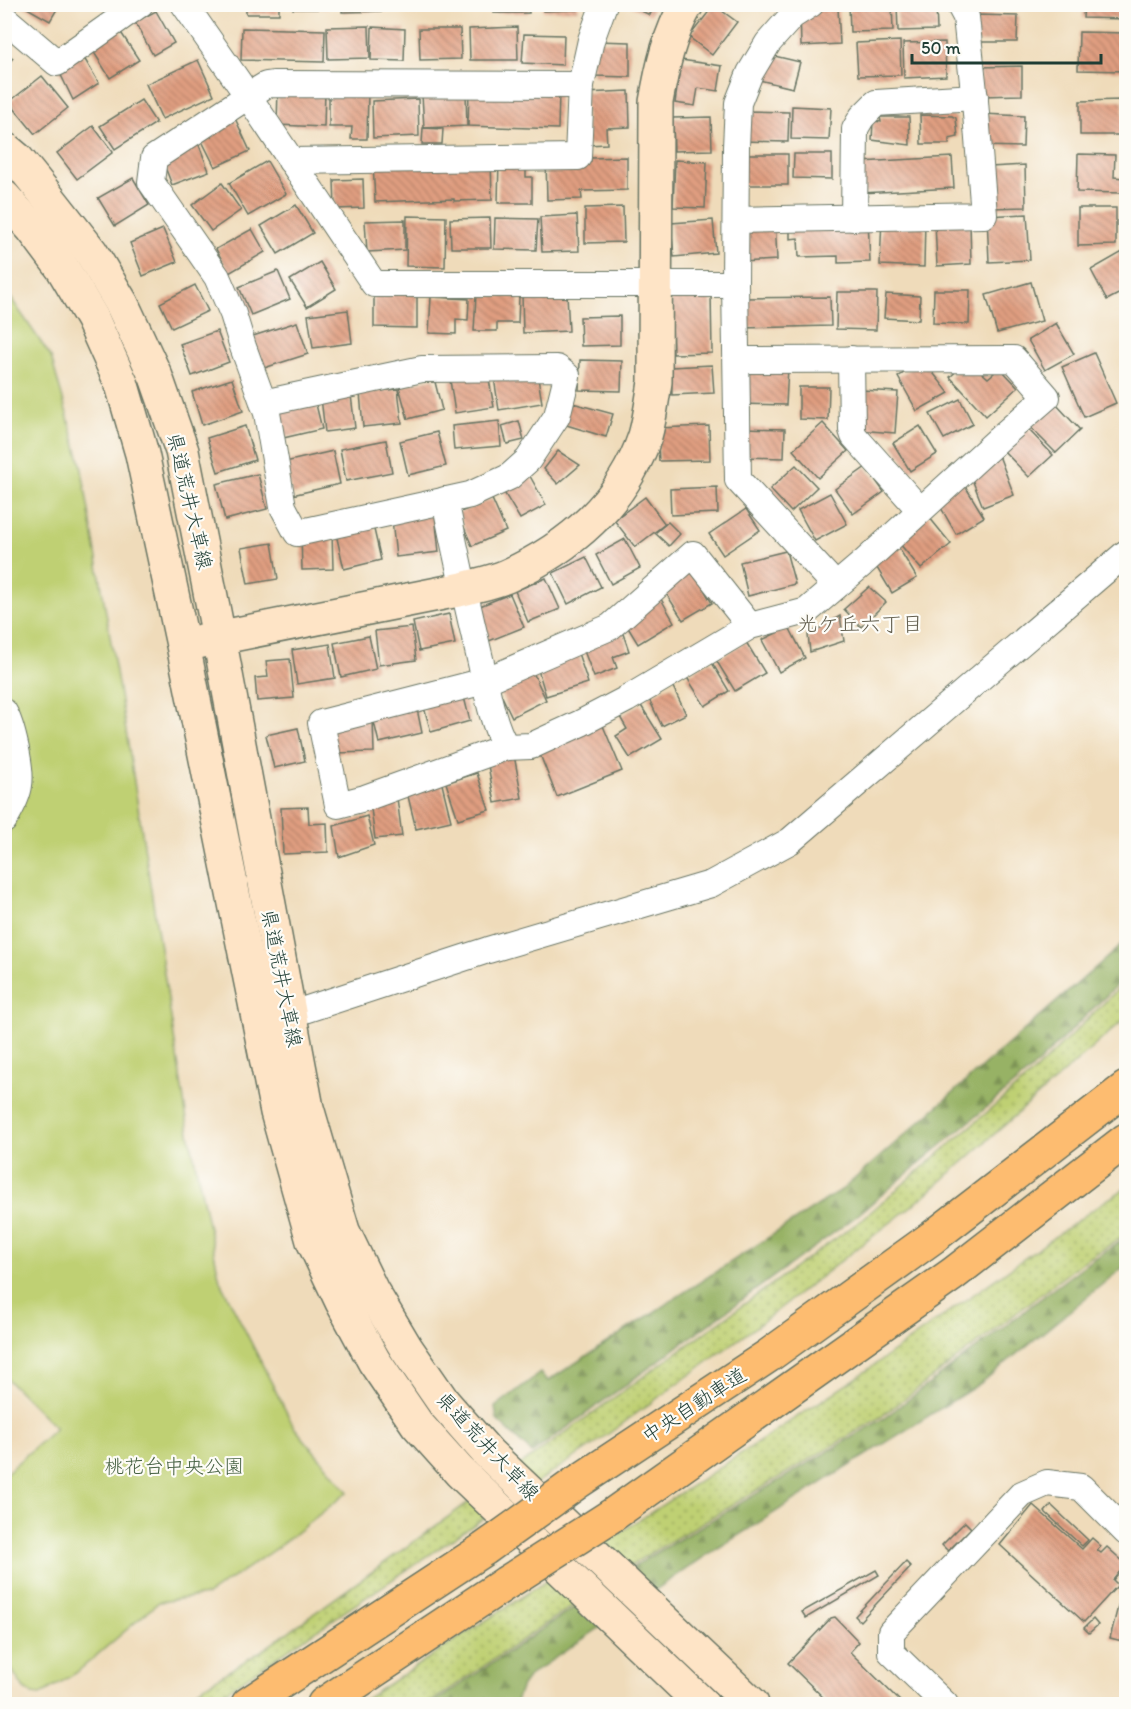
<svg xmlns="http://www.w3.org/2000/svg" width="1131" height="1709" font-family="Itim,'Klee One',sans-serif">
	<defs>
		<pattern id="grass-dots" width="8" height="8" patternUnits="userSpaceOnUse" patternTransform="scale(1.5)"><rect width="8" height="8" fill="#bfd073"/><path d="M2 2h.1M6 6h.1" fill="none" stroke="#9baa5f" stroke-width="1.8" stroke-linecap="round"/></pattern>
		<pattern id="forest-firs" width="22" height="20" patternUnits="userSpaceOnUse" patternTransform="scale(1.5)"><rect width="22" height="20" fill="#97b265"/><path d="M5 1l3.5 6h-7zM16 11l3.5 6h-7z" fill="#7b9254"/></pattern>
		<pattern id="building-back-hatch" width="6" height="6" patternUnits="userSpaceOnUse" patternTransform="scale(1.5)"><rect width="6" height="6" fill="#e09e80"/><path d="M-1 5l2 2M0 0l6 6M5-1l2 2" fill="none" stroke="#b5826a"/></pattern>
	</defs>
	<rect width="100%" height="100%" fill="#fdfcf7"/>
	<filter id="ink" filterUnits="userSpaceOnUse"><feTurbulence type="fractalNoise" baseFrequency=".0167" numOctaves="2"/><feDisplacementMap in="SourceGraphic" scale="12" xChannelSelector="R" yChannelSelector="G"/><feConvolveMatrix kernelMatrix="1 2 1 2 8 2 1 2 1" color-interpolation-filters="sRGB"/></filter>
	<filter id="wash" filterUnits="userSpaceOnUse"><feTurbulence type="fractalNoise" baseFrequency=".008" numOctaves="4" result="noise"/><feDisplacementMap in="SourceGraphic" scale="24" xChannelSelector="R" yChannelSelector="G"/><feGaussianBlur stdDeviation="1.35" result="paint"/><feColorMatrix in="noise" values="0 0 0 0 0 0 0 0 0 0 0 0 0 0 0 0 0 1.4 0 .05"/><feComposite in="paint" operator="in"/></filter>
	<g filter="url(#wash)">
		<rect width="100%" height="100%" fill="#efdbba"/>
		<!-- grass -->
		<g fill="url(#grass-dots)" stroke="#6f8654" stroke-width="1.5">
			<path d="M1126,981V1018L922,1198L757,1326L593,1445L207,1704H175L263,1650L860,1221L1032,1074Z"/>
			<path d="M1126,1188V1235L1084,1261L881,1417L644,1557L428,1704H358L852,1381L1105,1201Z"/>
		</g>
		<!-- forest -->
		<g fill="url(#forest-firs)" stroke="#5b784c" stroke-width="1.5">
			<path d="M1126,941V976L1030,1071L854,1218L532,1453L497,1420L495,1407L540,1373L548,1381L843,1189Z"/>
			<path d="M1126,1238V1265L981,1383L707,1555L530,1675L522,1686L515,1704H432L646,1559L883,1419L1086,1264Z"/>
		</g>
		<!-- park -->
		<path fill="#bfd073" stroke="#6f8654" stroke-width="1.5" d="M4,288L51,357L81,464L128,743L189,1133L220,1281L294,1427L348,1492L278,1547L207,1595L159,1602L76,1673L40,1695L32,1694L24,1689L4,1658L5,1474L56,1428L4,1376Z"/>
		<g id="blocks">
			<!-- building -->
			<g fill="url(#building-back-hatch)">
				<path d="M20,4H60L50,21Z"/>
				<path d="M204,4H279V14H246V7H204Z"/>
				<rect x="293" y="4" width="35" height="5"/>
				<path d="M342,4H388V11L342,12Z"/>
				<path d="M391,4H428V9L391,10Z"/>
				<path d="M439,4H471V9L439,8Z"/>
				<rect x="494" y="4" width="35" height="9"/>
				<path d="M542,4H577L578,10L543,11Z"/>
				<path d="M626,4H655L650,15Z"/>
				<path d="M849,4H892L893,31L850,32Z"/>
				<path d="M1084,4H1126V19L1083,18Z"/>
				<path d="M714,5L737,22L712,55L689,37Z"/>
				<path d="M897,5H936L937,30L898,31Z"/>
				<path d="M838,8L840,44L801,46L800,11Z"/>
				<path d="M156,11L174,43L153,55L135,22Z"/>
				<path d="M976,15L1018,16L1017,42H975Z"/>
				<path d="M369,26L370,58L328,59L327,27Z"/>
				<path d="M372,27L405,29L404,61L371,60Z"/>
				<path d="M517,27L518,60H470L469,29Z"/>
				<path d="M118,28L139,60L110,78L90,46Z"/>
				<path d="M242,28L325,30L324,62L241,60Z"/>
				<path d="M419,29H460L461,59L420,60Z"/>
				<path d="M1079,32L1126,33V71L1078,70Z"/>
				<path d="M524,34L564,35L563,65L522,63Z"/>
				<path d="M594,41L630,42V77L593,76Z"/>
				<path d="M900,41L901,75L858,76L856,43Z"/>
				<path d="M945,42L946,76L904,78L903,43Z"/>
				<path d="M4,52L13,58L4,69Z"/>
				<path d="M81,53L99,83L73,100L58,69Z"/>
				<path d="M766,54L800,62L793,88L759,80Z"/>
				<path d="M198,60L214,95L162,119L146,84Z"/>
				<path d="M681,60L722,66L718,91L698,88L695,106L675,103Z"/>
				<path d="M1022,66V95L980,96L979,67Z"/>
				<path d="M42,76L68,108L35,134L9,102Z"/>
				<path d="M278,88L325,89L324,127L277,125Z"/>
				<path d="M329,90L368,91L367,139H351L352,127H329Z"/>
				<path d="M469,90L559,93L558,129L468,126Z"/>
				<path d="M629,91L630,127L606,128L607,144L587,145L585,93Z"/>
				<path d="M466,93L467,126L424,128L422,95Z"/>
				<path d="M418,99L419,136L373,138L372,101Z"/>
				<path d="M141,100L156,123L115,149L100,126Z"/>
				<path d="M1123,100L1124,135H1080V101Z"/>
				<path d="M792,106L831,108L829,140L791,139Z"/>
				<path d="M743,111L789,112L788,142L741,141Z"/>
				<path d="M983,114L1024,116L1023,147L982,146Z"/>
				<path d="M920,115L952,116L956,118L958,137L949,139V144H921Z"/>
				<path d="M234,116L250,151L215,167L198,133Z"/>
				<path d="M711,117L712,150L674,151L673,118Z"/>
				<path d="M880,117H909L910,145L872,140L873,121L881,122Z"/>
				<path d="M93,126L113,152L77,179L57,153Z"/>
				<path d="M423,128L443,129L442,144H422Z"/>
				<path d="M197,140L209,171L172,185L160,154Z"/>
				<rect x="742" y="154" width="46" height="31"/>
				<path d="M794,154H832V179L793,178Z"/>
				<path d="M1078,154L1115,155L1114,177L1123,178L1122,193L1077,192Z"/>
				<path d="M627,157V190L581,191L582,199L547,200L546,162L591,161V158Z"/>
				<path d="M952,157L954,188L861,193L860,162Z"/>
				<path d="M491,159L492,200L454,201V199L375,202L373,163Z"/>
				<path d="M499,159L526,160V177H532V203H498Z"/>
				<path d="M675,160L707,162L705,208L673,207Z"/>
				<path d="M267,161L286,194L248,216L229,183Z"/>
				<path d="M1025,165L1026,207L992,208L990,167Z"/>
				<path d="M133,178L149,205L115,226L98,198Z"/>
				<path d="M363,179L364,208L335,209L334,180Z"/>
				<path d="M222,183L241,210L211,231L192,205Z"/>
				<path d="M296,205L313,233L278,254L261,226Z"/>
				<path d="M623,207L624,242L585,243V208Z"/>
				<path d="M1078,208H1116V245L1078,246Z"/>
				<path d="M1027,214L1030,260L989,262L987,216Z"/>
				<path d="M577,215L579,251L542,252L540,217Z"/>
				<path d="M407,216L446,217L445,267L406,266Z"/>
				<path d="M490,218L491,248H451L450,219Z"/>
				<path d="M495,218L538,219L536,250L494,249Z"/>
				<path d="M882,218L925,219L924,267L880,265Z"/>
				<path d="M775,219L777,260L741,262L740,221Z"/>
				<path d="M868,219L870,262L838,263V256L799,257L798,238L790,239V220Z"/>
				<path d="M405,220V250L367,252L365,221Z"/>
				<path d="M713,220L716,253L674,257L671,223Z"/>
				<path d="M970,221L971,264L937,266L935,222Z"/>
				<path d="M163,229L177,262L143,276L130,243Z"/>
				<path d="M252,229L265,252L229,273L216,249Z"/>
				<path d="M1126,250V290L1107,300L1091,270Z"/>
				<path d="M320,262L336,289L307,307L290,280Z"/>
				<path d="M278,271L290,299L251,315L239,287Z"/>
				<path d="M1031,282L1042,321L997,333L986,295Z"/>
				<path d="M195,285L208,311L172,328L160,303Z"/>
				<path d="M934,290H970L969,324L933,323Z"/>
				<path d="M671,292H711L712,353L673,354Z"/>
				<path d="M837,292H877L876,330L836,329Z"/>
				<path d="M374,293L417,294V328L374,327Z"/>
				<path d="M567,294L569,331L523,333L522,295Z"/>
				<path d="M886,294L920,296L919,320L884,318Z"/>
				<path d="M476,295L519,297L518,323H497V331H474Z"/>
				<path d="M431,297L469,299L468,320L456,319V334L429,333Z"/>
				<path d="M830,297L831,326L742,328L741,298Z"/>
				<path d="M348,310L352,343L313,348L308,315Z"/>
				<path d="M620,316V345L581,346L580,317Z"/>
				<path d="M297,322L308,354L264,368L253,336Z"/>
				<path d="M1056,323L1074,354L1045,370L1028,340Z"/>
				<path d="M217,331L229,362L192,376L180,344Z"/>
				<path d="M1094,353L1116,403L1084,417L1062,367Z"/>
				<path d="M580,360L622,361L621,391L579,390Z"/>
				<path d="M923,360L949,393L917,411L898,377Z"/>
				<path d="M968,361L988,378L1000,368L1018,387L986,416L950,377Z"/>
				<path d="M712,365L714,393L672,395L671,367Z"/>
				<path d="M742,365L788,367L786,405L740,404Z"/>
				<path d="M537,372L542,403L499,410L494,378Z"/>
				<path d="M488,374L494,407L455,413L450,380Z"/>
				<path d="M434,378L442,410L408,419L399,387Z"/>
				<path d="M232,379L243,411L202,425L192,392Z"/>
				<path d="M799,387H829L828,420L799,419Z"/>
				<path d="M398,389L402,423L363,427L360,393Z"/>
				<path d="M860,390L898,392L895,433L858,430Z"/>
				<path d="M351,395L355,428L325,432L321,398Z"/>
				<path d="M314,396L322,429L279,439L272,406Z"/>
				<path d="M960,399L973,424L944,439L930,414Z"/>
				<path d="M569,402L613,414L606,437L563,424Z"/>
				<path d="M1055,403L1080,430L1056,453L1030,427Z"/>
				<path d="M499,421L501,446L454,450L452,426Z"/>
				<path d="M519,421L524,440L507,444L502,426Z"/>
				<path d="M823,423L848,451L818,478L793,450Z"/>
				<path d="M245,426L255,460L218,472L207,438Z"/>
				<path d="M709,426L710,460L659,461L657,428Z"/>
				<path d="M920,426L937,454L910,471L893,443Z"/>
				<path d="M1025,426L1053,455L1029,477L1001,448Z"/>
				<path d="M742,428L785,429L784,458L742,457Z"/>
				<path d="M437,432L446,466L408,475L400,441Z"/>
				<path d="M386,440L392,472L346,481L340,449Z"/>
				<path d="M333,451L340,484L292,495L285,462Z"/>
				<path d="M558,451L580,465L558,484L544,469Z"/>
				<path d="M998,453L1014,495L983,507L968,469Z"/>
				<path d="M796,465L817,487L791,512L770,489Z"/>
				<path d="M866,467L884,492L853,514L835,489Z"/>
				<path d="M526,469L546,505L520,519L499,484Z"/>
				<path d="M258,474L267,509L225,520L216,484Z"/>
				<path d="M962,481L984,517L956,534L936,499Z"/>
				<path d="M717,487L718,513L671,515L670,489Z"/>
				<path d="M830,493L847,524L815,541L798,510Z"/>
				<path d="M645,497L665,524L635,547L614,520Z"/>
				<path d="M492,499L506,531L472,546L458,513Z"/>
				<path d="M746,509L760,530L723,555L709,534Z"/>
				<path d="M925,512L951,544L921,569L894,537Z"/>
				<path d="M435,515L439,552L396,557L392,520Z"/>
				<path d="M668,522L680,534L669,546L655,533Z"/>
				<path d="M373,525L381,560L344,569L336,534Z"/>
				<path d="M332,532L333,569L302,570L301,533Z"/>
				<path d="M625,539L640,568L611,584L596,555Z"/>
				<path d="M894,540L917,578L892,593L871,558Z"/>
				<path d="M272,543L278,579L248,584L241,548Z"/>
				<path d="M786,551L795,584L748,596L740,562Z"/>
				<path d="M586,557L601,587L568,604L553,573Z"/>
				<path d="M692,569L712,603L683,620L662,587Z"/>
				<path d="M546,578L560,609L528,622L515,591Z"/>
				<path d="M869,587L886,602L861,627L844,609Z"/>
				<path d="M510,594L524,627L489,641L475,608Z"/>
				<path d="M661,599L674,622L638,644L624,621Z"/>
				<path d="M449,614L455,644L419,651L413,622Z"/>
				<path d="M840,616L844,641L810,652L808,635Z"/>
				<path d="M412,627L416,660L379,665L375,631Z"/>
				<path d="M789,627L805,658L779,672L762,640Z"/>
				<path d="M621,628L629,651L613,657L617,668L594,677L581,643Z"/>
				<path d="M369,636L376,669L341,677L334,643Z"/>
				<path d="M746,642L765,673L735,691L716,660Z"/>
				<path d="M330,644L335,678L297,684L292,650Z"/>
				<path d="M577,650L588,683L546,696L536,663Z"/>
				<path d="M290,659L294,698L257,701L255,678L268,677L266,661Z"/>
				<path d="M711,661L729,691L705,706L686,676Z"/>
				<path d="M531,668L546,700L512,717L496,684Z"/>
				<path d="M672,685L686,714L662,726L648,697Z"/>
				<path d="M463,693L470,721L431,732L423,704Z"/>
				<path d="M416,704L422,733L379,743L372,714Z"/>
				<path d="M640,704L662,739L630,758L616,736L627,729L620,717Z"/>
				<path d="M373,719L374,752L333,753L332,722Z"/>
				<path d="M601,721L622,771L557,797L537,747Z"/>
				<path d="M298,728L305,761L274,768L266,735Z"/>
				<path d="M514,755L522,798L495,803L487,760Z"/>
				<path d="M477,773L489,810L458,819L446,783Z"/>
				<path d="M441,780L451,821L416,829L406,788Z"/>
				<path d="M397,798L402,836L375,839L370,801Z"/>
				<path d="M308,807L309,824L327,823L328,852L283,854L281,808Z"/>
				<path d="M367,816L374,845L339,857L334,826Z"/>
				<path d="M1033,1505L1082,1549L1092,1538L1101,1546L1097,1550L1101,1553L1107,1547L1126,1564L1113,1580L1118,1585L1084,1622L1000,1545Z"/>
				<path d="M1051,1505L1088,1540L1082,1546L1045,1512Z"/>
				<path d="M965,1522L971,1528L948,1551L942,1545Z"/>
				<path d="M906,1562L911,1567L860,1621L855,1616Z"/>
				<path d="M876,1570L879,1575L806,1618L802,1612Z"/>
				<path d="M1119,1588L1126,1589V1642L1110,1638L1121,1595L1118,1594Z"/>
				<path d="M835,1617L859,1642L850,1652L903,1704H830L788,1663L831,1618Z"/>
				<path d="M1093,1619L1098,1625L1089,1633L1084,1628Z"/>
			</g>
		</g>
	</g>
	<g filter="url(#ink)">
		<use href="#blocks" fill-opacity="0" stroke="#687463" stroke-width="1.5"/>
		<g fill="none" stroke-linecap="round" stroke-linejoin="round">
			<defs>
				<g id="street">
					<path d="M184,4L248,96L374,284H735"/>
					<path d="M811,4L792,16L768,43L750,73L738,103L736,147L735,284L738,480L836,586"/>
					<path d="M4,18L57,63L140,4"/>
					<path d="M291,161L578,157L581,85L591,40L604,4"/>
					<path d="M854,218L855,129L862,117L876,103L975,97"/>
					<path d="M736,220L984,215L975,101L966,17L959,4"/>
					<path d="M851,359L852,430L854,436L920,510"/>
					<path d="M737,360L1014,359L1047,397L1001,437L862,564L807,611L750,626L627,699L581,723L531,746L506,747L365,798L338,805L321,723L485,681L610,627L693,554L750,626"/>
					<path d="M263,403L422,369L557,368L567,376L557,416L528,460L509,477L470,495L297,533L283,507L267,413L243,347L233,314L217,277L151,182L154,158L248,96L266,85L273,84L581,85"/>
					<path d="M445,500C456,555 468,609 481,663C487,691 492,723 506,747"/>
					<path d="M4,712C12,725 22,770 19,785C18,796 10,810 4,820"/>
					<path d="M289,1015L488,950L711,884L790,841L1126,553"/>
					<path d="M945,1704L891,1652V1632L1022,1494L1047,1483L1081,1487L1126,1532"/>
				</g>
				<g id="secondary">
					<path d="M4,148L17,159L47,196L91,252L122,304L156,377L182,451L219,637L307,1108L343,1231L372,1291L406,1348L444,1403L488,1453L752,1704"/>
					<path d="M4,197L33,229L63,269L92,318L122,385L142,454L183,645L277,1112L313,1241L342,1302L374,1361L417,1424L460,1472L702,1704"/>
					<path d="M197,642L463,589C477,585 493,582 507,576C569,548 623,503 645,436C650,419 652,401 655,382L656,102C662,68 669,35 687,4"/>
				</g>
				<g id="highway">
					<path d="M576,1483L768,1356L933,1237L1126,1088"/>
					<path d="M611,1516L953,1274L1126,1140"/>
					<path d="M248,1704L484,1549"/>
					<path d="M324,1704L506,1583"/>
				</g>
			</defs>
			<!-- street casing -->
			<use href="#street" stroke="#687463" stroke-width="28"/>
			<!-- secondary casing -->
			<use href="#secondary" stroke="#687463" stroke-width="36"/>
			<!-- highway casing -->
			<use href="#highway" stroke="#687463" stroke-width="36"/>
			<!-- street -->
			<use href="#street" stroke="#fff" stroke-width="26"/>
			<!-- secondary -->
			<use href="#secondary" stroke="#fee4c6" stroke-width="33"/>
			<!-- highway -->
			<use href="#highway" stroke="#fdbc70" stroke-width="33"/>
			<defs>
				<g id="highway-bridge">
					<path d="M484,1549L576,1483"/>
					<path d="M506,1583L611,1516"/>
				</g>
			</defs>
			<!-- highway-bridge casing -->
			<use href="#highway-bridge" stroke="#687463" stroke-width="36" stroke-linecap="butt"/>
			<!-- highway-bridge -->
			<use href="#highway-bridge" stroke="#fdbc70" stroke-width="33"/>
		</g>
	</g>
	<g text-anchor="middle" stroke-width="4.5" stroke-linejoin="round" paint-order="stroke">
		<!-- street labels -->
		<g font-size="20" fill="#1f3d34" stroke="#fdfcf7">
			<text transform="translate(190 501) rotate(77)" y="7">県道荒井大草線</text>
			<text transform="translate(282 978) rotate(79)" y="7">県道荒井大草線</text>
			<text transform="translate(694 1405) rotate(-33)" y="7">中央自動車道</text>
			<text transform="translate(488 1446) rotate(47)" y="7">県道荒井大草線</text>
		</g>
		<!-- park labels -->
		<g font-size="20" fill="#476244" stroke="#fdfcf7">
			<text x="174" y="1473">桃花台中央公園</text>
		</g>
		<!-- neighbourhood labels -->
		<g font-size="21" fill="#635f4f" stroke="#fdfcf7">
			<text x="860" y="631">光ケ丘六丁目</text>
		</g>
	</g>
	<!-- margin -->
	<rect width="1131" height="1709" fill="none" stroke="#fdfcf7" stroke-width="24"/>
	<!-- scale -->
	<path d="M912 54v9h189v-9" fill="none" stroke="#1f3d34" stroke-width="3"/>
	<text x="921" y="54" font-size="18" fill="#1f3d34" stroke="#fdfcf7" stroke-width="4.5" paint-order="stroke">50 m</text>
</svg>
